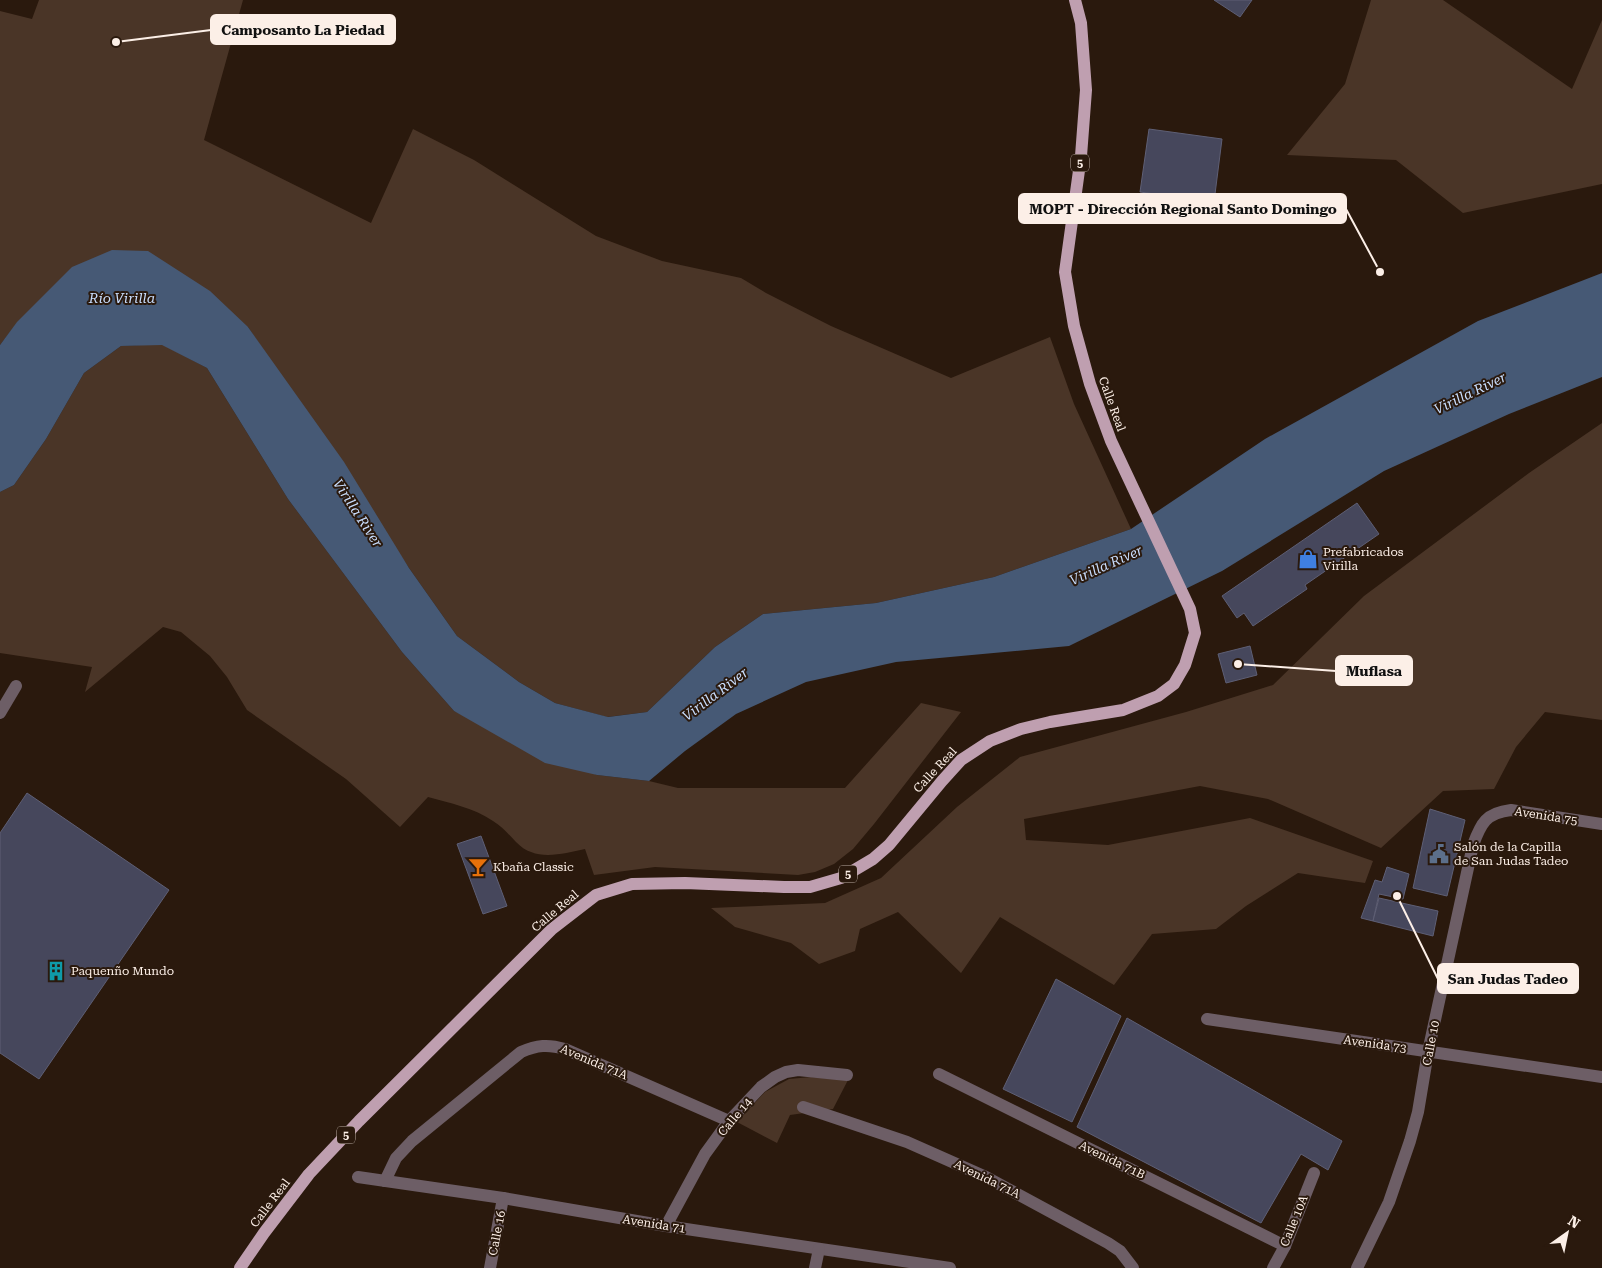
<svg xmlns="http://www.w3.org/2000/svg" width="1602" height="1268" font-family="'Roboto Serif',serif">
	<rect width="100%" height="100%" fill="#2a190d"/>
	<!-- green -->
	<g fill="#4a3527">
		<path d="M39,0H243L204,140L371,223L413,129L474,160L596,236L662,261L741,278L766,293L831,326L951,378L1050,337L1074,404L1131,529L994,577L876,603L763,614L715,647L647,712L607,717L555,703L519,682L457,636L409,568L248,327L17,323L0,345V11L32,19Z"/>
		<path d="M1371,0H1443L1572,89L1602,20V184L1463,213L1396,160L1287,155L1345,84Z"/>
		<path d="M162,344L207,368L288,499L402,652L454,711L597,775L649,781L678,788H845L921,703L961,712L874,824L853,849L834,864L815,872L798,875L655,867L594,875L585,849C561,854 535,862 516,842C508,834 503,827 493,821C474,808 450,803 428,797L400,827L346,779L247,710L227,677L210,656L181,632L163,627L85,692L92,667L0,653V492L14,485L46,439L84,373L121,346Z"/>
		<path d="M1602,423V720L1545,712L1516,747L1494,789L1443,791L1381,848L1268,799L1200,786L1024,819L1026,840L1108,845L1250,818L1373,861L1365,883L1298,873L1246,906L1216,929L1152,934L1114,985L1000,917L961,973L898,912L860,929L855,951L819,964L791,943L735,927L711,908L825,903L881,878L957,807L1020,757L1186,712L1273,685L1364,596L1529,473Z"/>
		<path d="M811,1077L848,1080L833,1109L790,1115L777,1143L737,1122L765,1092L789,1079Z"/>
	</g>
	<!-- water -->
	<path fill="#465975" d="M112,250L148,251L210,291L248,327L344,462L409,568L457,636L519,682L555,703L608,717L647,712L715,647L763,614L876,603L994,577L1131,529L1265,439L1478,321L1602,273V377L1509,414L1384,471L1222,571L1069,646L896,662L806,682L736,714L685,751L649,781L597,775L545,763L454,711L402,652L288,499L207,368L162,345L121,346L84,373L46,439L14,485L0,492V345L17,322L72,267Z"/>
	<!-- building -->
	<g fill="#46475c" stroke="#5e5f75">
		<path d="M1214,0H1252L1240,17Z"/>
		<path d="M1149,129L1222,139L1214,202L1140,192Z"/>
		<path d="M1357,503L1379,534L1305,585L1307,589L1253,626L1244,613L1237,618L1222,596Z"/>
		<path d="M1250,646L1257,675L1226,683L1218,654Z"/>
		<path d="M27,793L169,890L39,1079L0,1053V833Z"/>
		<path d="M1430,809L1465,820L1447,896L1413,888Z"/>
		<path d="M481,836L507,906L483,914L457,844Z"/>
		<path d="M1387,867L1409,874L1403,899L1379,894L1373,921L1361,918L1375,880L1382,882Z"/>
		<path d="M1379,898L1438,911L1433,936L1373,921Z"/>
		<path d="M1056,979L1121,1016L1072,1122L1003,1089Z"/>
		<path d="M1127,1018L1342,1141L1328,1170L1301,1154L1261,1223L1077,1127Z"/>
	</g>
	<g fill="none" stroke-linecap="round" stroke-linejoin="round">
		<!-- street -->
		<g stroke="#6d5e66" stroke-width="12">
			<path d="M0,713L16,686"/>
			<path d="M1207,1019L1602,1077"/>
			<path d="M939,1074L1285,1246"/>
			<path d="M803,1107L907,1142L986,1177L1108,1243L1120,1251L1133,1268"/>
			<path d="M358,1177L503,1198L666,1226L950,1268"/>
			<path d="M385,1181L396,1158L412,1141L521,1052C537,1045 548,1044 565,1049L729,1121"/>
			<path d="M666,1226L705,1154L729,1121L761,1087L775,1077L786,1072L798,1070L847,1075"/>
			<path d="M490,1268L503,1198"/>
			<path d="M815,1268L819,1249"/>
			<path d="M1273,1268L1285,1246L1314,1173"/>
			<path d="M1357,1268L1389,1202L1410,1141L1418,1112L1428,1052L1473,845C1481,823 1486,813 1511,810L1602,824"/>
		</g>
		<!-- primary -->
		<path stroke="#bf9fb0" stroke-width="12" d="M240,1268L264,1233L309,1174L359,1121L552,929L596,895L632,884L685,883L784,887H810L841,878L873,859L889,845L942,781L961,760L990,741L1021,729L1050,722L1123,710L1158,696L1174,684L1185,665L1195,633L1190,609L1111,441L1090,384L1074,326L1065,272L1081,156L1086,90L1081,23L1075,0"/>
	</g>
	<!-- icons -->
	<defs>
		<symbol id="shop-bare" viewBox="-9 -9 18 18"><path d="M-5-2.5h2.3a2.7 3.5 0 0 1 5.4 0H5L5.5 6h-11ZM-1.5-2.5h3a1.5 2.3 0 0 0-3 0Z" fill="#3f7fe0" stroke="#2a190d" stroke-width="2.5" paint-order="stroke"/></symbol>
		<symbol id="civic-bare" viewBox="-9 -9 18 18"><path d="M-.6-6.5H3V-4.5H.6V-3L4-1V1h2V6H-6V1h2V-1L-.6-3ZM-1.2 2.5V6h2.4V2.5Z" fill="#5c6f8a" stroke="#2a190d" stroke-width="2.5" paint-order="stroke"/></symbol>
		<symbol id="bar-bare" viewBox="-9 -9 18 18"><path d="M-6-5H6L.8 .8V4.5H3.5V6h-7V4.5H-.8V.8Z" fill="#e8710a" stroke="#2a190d" stroke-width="2.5" paint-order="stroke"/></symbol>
		<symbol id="building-bare" viewBox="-9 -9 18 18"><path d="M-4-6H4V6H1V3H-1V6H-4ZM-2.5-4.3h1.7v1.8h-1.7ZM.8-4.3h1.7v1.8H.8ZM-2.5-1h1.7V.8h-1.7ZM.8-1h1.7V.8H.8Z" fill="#0f9aa8" stroke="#2a190d" stroke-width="2.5" paint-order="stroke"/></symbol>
	</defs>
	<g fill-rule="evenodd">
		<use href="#shop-bare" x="1294" y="545" width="28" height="28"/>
		<use href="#civic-bare" x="1425" y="840" width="28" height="28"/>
		<use href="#bar-bare" x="464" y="853" width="28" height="28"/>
		<use href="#building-bare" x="42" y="957" width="28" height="28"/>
	</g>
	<g text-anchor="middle" stroke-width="4" stroke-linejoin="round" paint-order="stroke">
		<!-- shield labels -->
		<g fill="#2a190d" stroke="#bdafa6" stroke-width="1">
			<rect x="1071" y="154.5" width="18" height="17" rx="4"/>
			<rect x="839" y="865.5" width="18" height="17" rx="4"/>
			<rect x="337" y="1126.5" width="18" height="17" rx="4"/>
		</g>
		<g font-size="11" font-weight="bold" fill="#fcefe7">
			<text x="1080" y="167">5</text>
			<text x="848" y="878">5</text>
			<text x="346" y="1139">5</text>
		</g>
		<!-- street labels -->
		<g font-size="12" fill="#fcefe7" stroke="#2a190d">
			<text transform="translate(1112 404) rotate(70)" y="4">Calle Real</text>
			<text transform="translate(935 770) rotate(-47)" y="4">Calle Real</text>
			<text transform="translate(1546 816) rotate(9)" y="4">Avenida 75</text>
			<text transform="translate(555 911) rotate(-40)" y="4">Calle Real</text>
			<text transform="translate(1431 1043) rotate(-79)" y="4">Calle 10</text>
			<text transform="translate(1375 1044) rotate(8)" y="4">Avenida 73</text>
			<text transform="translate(594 1062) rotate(23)" y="4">Avenida 71A</text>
			<text transform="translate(735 1117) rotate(-50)" y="4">Calle 14</text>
			<text transform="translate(1112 1160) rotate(26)" y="4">Avenida 71B</text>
			<text transform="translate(987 1179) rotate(26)" y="4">Avenida 71A</text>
			<text transform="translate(270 1203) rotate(-53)" y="4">Calle Real</text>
			<text transform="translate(1294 1221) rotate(-68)" y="4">Calle 10A</text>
			<text transform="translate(654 1224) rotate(9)" y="4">Avenida 71</text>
			<text transform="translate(497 1233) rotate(-79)" y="4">Calle 16</text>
		</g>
		<!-- poi labels -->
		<g font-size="12" fill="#fcefe7" stroke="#2a190d" text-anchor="start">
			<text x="1323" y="556">Prefabricados<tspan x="1323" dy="14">Virilla</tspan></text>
			<text x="1454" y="851">Salón de la Capilla<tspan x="1454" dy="14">de San Judas Tadeo</tspan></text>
			<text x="493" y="871">Kbaña Classic</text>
			<text x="71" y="975">Paquenño Mundo</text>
		</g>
		<!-- water labels -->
		<g font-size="14" font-style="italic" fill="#c9defe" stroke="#2a190d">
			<text x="122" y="303">Río Virilla</text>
			<text transform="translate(1470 393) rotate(-26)" y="5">Virilla River</text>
			<text transform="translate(358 513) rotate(57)" y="5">Virilla River</text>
			<text transform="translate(1106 565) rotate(-24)" y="5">Virilla River</text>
			<text transform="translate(715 694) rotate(-37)" y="5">Virilla River</text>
		</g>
	</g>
	<!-- callouts -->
	<path fill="none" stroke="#fcefe7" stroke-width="2" d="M116 42L211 30M1380 272L1346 209M1238 664L1336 671M1397 896L1438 979"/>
	<g fill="#fcefe7" stroke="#2a190d" stroke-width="2">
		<circle cx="116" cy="42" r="5"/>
		<circle cx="1380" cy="272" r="5"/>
		<circle cx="1238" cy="664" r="5"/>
		<circle cx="1397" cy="896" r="5"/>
	</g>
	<g fill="#fcefe7" stroke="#fcefe7" stroke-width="2">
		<rect x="211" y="15" width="184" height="29" rx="5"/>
		<rect x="1019" y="194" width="327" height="29" rx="5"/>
		<rect x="1336" y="656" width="76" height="29" rx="5"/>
		<rect x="1438" y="964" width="140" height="29" rx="5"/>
	</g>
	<g font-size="14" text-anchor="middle" font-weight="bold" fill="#111">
		<text x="303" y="35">Camposanto La Piedad</text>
		<text x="1183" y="214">MOPT - Dirección Regional Santo Domingo</text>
		<text x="1374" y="676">Muflasa</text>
		<text x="1508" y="984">San Judas Tadeo</text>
	</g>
	<!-- north arrow -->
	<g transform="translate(1567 1233) rotate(33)" stroke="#2a190d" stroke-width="4" paint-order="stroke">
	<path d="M0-4L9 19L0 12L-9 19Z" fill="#fcefe7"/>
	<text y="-8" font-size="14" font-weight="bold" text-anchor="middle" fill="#fcefe7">N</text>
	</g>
</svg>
